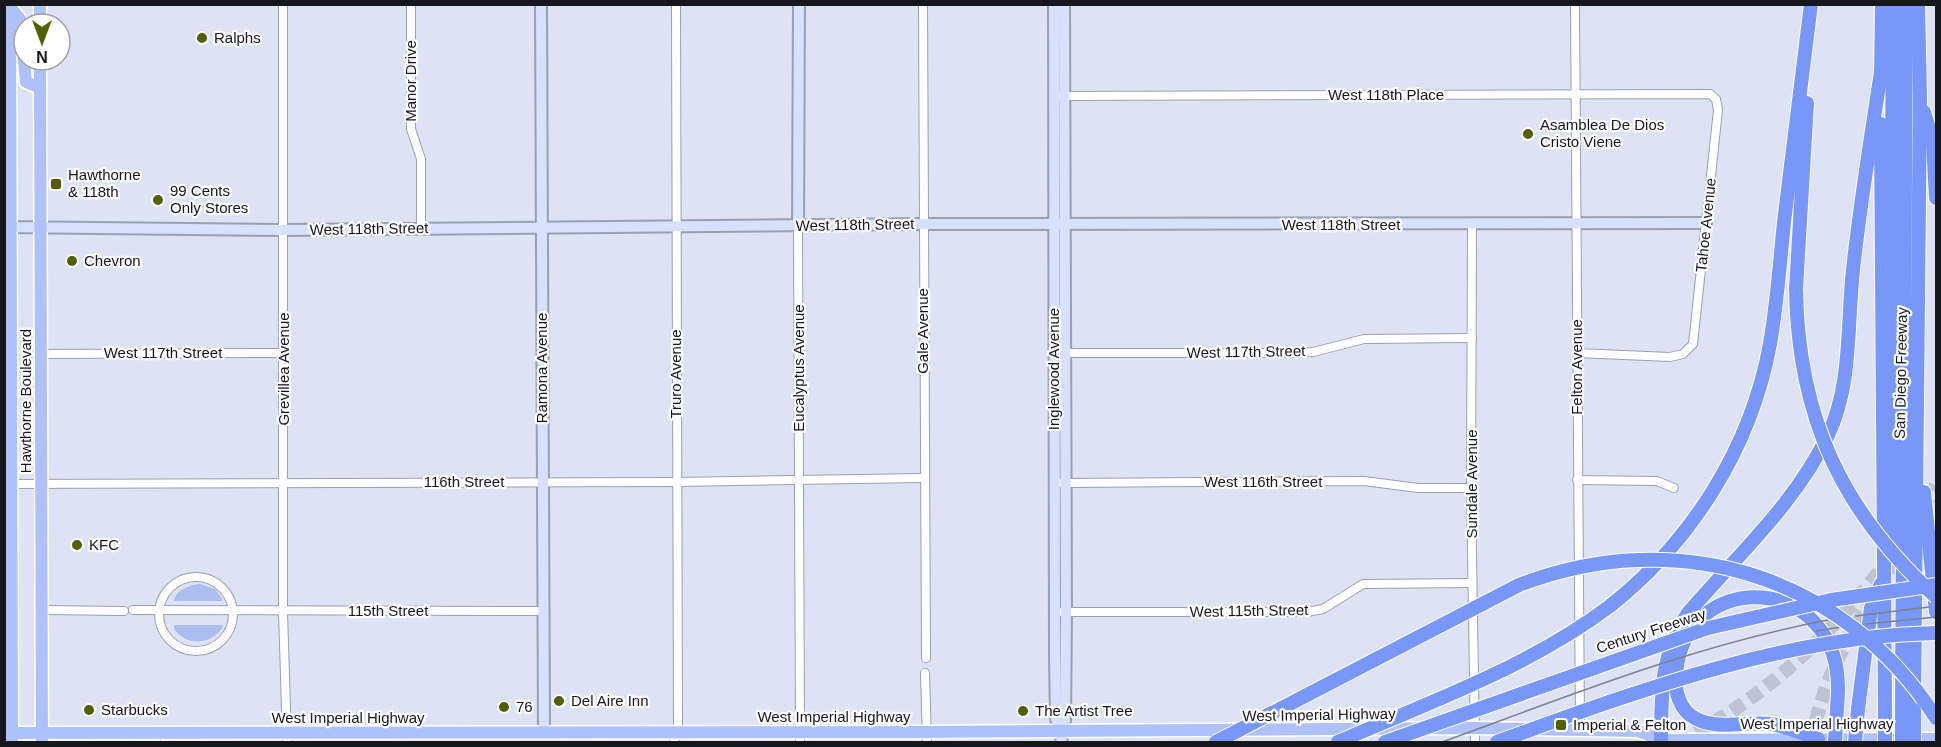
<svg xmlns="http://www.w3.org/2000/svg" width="1941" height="747" font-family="Helvetica,sans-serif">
	<rect width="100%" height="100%" fill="#dde3f4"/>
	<!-- green -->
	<g fill="#acbeef">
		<path d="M200,584L215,589L222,598V601H174C176,590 189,585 200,584Z"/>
		<path d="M174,625H222L223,627C211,645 187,647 174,629Z"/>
	</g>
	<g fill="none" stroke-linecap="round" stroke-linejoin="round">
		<!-- highway-tunnel -->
		<g stroke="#bfc4d4" stroke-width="14" stroke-dasharray="14 7" stroke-linecap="butt">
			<path d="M1922,509L1936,486"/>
			<path d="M1677,742C1760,703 1834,633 1888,560"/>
			<path d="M1811,742C1825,671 1859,609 1908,555"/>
		</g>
		<defs>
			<g id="street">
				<path d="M283,4V611L287,742"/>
				<path d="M411,4V129L421,159V227"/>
				<path d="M923,4L926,658"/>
				<path d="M1575,4L1580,730"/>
				<path d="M1061,96L1710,94L1716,99L1718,110L1693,344L1683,354L1670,357L1577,353"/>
				<path d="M798,225L800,742"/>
				<path d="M1472,225L1471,488L1475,742"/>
				<path d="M1061,353H1293L1313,352L1364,339L1472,338"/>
				<path d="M41,354L284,353"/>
				<path d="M1577,480L1657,481L1674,488"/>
				<path d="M1062,483L1364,481L1418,488H1471"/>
				<path d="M4,484L676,482L923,478"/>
				<circle cx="196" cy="614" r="37"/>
				<path d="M41,610L124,611"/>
				<path d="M133,610L542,611"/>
				<path d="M1062,612H1307L1323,609L1363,584L1472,583"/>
				<path d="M925,673L927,742"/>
				<path d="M164,733L165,742"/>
				<path d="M674,742L678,725L676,4"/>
			</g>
			<g id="secondary">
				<path d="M541,4L544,732"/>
				<path d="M1054,4L1055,657L1056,719L1061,732"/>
				<path d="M798,225L799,4"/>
				<path d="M4,227L284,230L923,224L1706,223"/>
				<path d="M1061,742L1065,720L1066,612L1064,4"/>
			</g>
			<g id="primary">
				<path d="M10,4L12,742"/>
				<path d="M40,4V24"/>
				<path d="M10,7L20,19L26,82L40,88"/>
				<path d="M40,60L42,742"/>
				<path d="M4,733L926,732L1475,728L1638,731L1661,740L1936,739"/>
			</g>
			<g id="highway">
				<path d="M1893,4L1891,338L1894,548"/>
				<path d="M1881,80L1882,4"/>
				<path d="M1924,112L1933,142L1936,198"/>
				<path d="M1881,124L1885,709"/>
				<path d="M1796,289L1807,103"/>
				<path d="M1924,492L1936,612"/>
				<path d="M1610,606C1692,541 1751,448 1770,344C1777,304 1780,262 1784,222C1793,149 1802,77 1811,4"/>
				<path d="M1858,709L1871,608L1881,584"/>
				<path d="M1902,709L1906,4"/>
				<path d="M1914,710L1920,95L1918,4"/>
				<path d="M1818,739C1803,734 1786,726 1771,724C1746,721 1712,732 1690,715C1678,705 1675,689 1676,674C1685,566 1841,572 1838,692"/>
				<path d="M1661,740C1661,694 1661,652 1688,613C1736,557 1796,503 1828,435C1852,386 1847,324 1853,270C1860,204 1871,138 1881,72"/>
			</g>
		</defs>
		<!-- street casing -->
		<use href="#street" stroke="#9aa0af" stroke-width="10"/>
		<!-- secondary casing -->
		<use href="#secondary" stroke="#9aa0af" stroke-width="14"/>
		<!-- primary casing -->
		<use href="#primary" stroke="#fff" stroke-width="15"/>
		<!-- highway casing -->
		<use href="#highway" stroke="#fff" stroke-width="16"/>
		<!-- street -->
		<use href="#street" stroke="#fff" stroke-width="8"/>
		<!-- secondary -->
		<use href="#secondary" stroke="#d7e0fd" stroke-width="10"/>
		<!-- primary -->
		<use href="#primary" stroke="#afc1fb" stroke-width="12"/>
		<!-- highway -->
		<use href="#highway" stroke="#7997f8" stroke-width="14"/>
		<!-- tram -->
		<g stroke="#7d818c" stroke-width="1.5">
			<path d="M1856,616L1929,607"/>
			<path d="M1866,624L1936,617"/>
			<path d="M1816,631L1841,627"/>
			<path d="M1442,742C1569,696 1695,645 1828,620"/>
		</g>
		<defs>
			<g id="highway-bridge">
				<path d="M1796,289C1798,417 1842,512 1936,597"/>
				<path d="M1902,709V742"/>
				<path d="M1914,710V742"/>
				<path d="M1216,742L1519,585C1677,524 1844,575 1936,718"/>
				<path d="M1338,742C1430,702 1529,667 1610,606"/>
				<path d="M1385,742L1708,628L1831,600L1936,585"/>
				<path d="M1497,742C1638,691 1785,636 1936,633"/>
				<path d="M1835,742L1838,692"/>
				<path d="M1855,742L1858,709"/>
				<path d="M1885,742V709"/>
			</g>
		</defs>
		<!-- highway-bridge casing -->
		<use href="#highway-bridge" stroke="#fff" stroke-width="16" stroke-linecap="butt"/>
		<!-- highway-bridge -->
		<use href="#highway-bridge" stroke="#7997f8" stroke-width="14"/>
	</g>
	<!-- markers -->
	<g fill="#526002" stroke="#fff" stroke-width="2">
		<circle cx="202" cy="38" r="6"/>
		<circle cx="1528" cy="134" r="6"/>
		<rect x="50" y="178" width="12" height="12" rx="3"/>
		<circle cx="158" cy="200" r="6"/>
		<circle cx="72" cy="261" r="6"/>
		<circle cx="77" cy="545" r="6"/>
		<circle cx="559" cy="701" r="6"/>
		<circle cx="504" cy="707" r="6"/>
		<circle cx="89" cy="710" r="6"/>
		<circle cx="1023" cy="711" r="6"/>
		<rect x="1555" y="719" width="12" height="12" rx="3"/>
	</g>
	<g text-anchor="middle" stroke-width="4.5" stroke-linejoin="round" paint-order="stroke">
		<!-- poi labels -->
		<g font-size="15" fill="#15171c" stroke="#fff" text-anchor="start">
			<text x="214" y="43">Ralphs</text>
			<text x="1540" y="130">Asamblea De Dios<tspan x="1540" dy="17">Cristo Viene</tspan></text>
			<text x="68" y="180">Hawthorne<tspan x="68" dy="17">&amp; 118th</tspan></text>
			<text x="170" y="196">99 Cents<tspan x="170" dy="17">Only Stores</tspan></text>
			<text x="84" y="266">Chevron</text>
			<text x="89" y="550">KFC</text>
			<text x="571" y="706">Del Aire Inn</text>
			<text x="516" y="712">76</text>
			<text x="101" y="715">Starbucks</text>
			<text x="1035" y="716">The Artist Tree</text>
			<text x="1573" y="730">Imperial &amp; Felton</text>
		</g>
		<!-- street labels -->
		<g font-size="15" fill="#15171c" stroke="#fff">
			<text transform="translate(411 81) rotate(-90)" y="5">Manor Drive</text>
			<text x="1386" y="100">West 118th Place</text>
			<text transform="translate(855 225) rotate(-1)" y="5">West 118th Street</text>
			<text x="1341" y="230">West 118th Street</text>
			<text transform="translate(1706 225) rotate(-84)" y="5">Tahoe Avenue</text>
			<text transform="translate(369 229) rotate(-1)" y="5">West 118th Street</text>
			<text transform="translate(923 331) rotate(-90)" y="5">Gale Avenue</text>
			<text transform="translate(1246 352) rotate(-1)" y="5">West 117th Street</text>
			<text x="163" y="358">West 117th Street</text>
			<text transform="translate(1577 367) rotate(-90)" y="5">Felton Avenue</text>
			<text transform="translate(542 368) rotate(-90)" y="5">Ramona Avenue</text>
			<text transform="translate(799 368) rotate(-90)" y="5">Eucalyptus Avenue</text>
			<text transform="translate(284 369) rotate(-90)" y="5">Grevillea Avenue</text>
			<text transform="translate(1054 369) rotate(-90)" y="5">Inglewood Avenue</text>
			<text transform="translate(1901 373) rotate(-89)" y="5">San Diego Freeway</text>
			<text transform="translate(676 374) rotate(-90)" y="5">Truro Avenue</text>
			<text transform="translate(26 401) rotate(-90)" y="5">Hawthorne Boulevard</text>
			<text x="464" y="487">116th Street</text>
			<text x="1263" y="487">West 116th Street</text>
			<text transform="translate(1472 484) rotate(-90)" y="5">Sundale Avenue</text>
			<text x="388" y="616">115th Street</text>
			<text transform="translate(1249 611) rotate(-1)" y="5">West 115th Street</text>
			<text transform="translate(1651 631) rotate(-18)" y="5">Century Freeway</text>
			<text transform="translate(1319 715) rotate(-1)" y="5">West Imperial Highway</text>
			<text x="834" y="722">West Imperial Highway</text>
			<text x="348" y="723">West Imperial Highway</text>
			<text x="1817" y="729">West Imperial Highway</text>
		</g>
	</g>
	<!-- border -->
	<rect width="1941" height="747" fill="none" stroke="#15171c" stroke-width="12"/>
	<!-- north arrow -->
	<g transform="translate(42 42) rotate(180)"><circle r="28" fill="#ffffff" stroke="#a1a2a4" stroke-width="1.5"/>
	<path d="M0-4.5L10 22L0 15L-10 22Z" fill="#526002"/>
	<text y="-9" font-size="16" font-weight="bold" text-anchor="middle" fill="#15171c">N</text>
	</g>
</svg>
